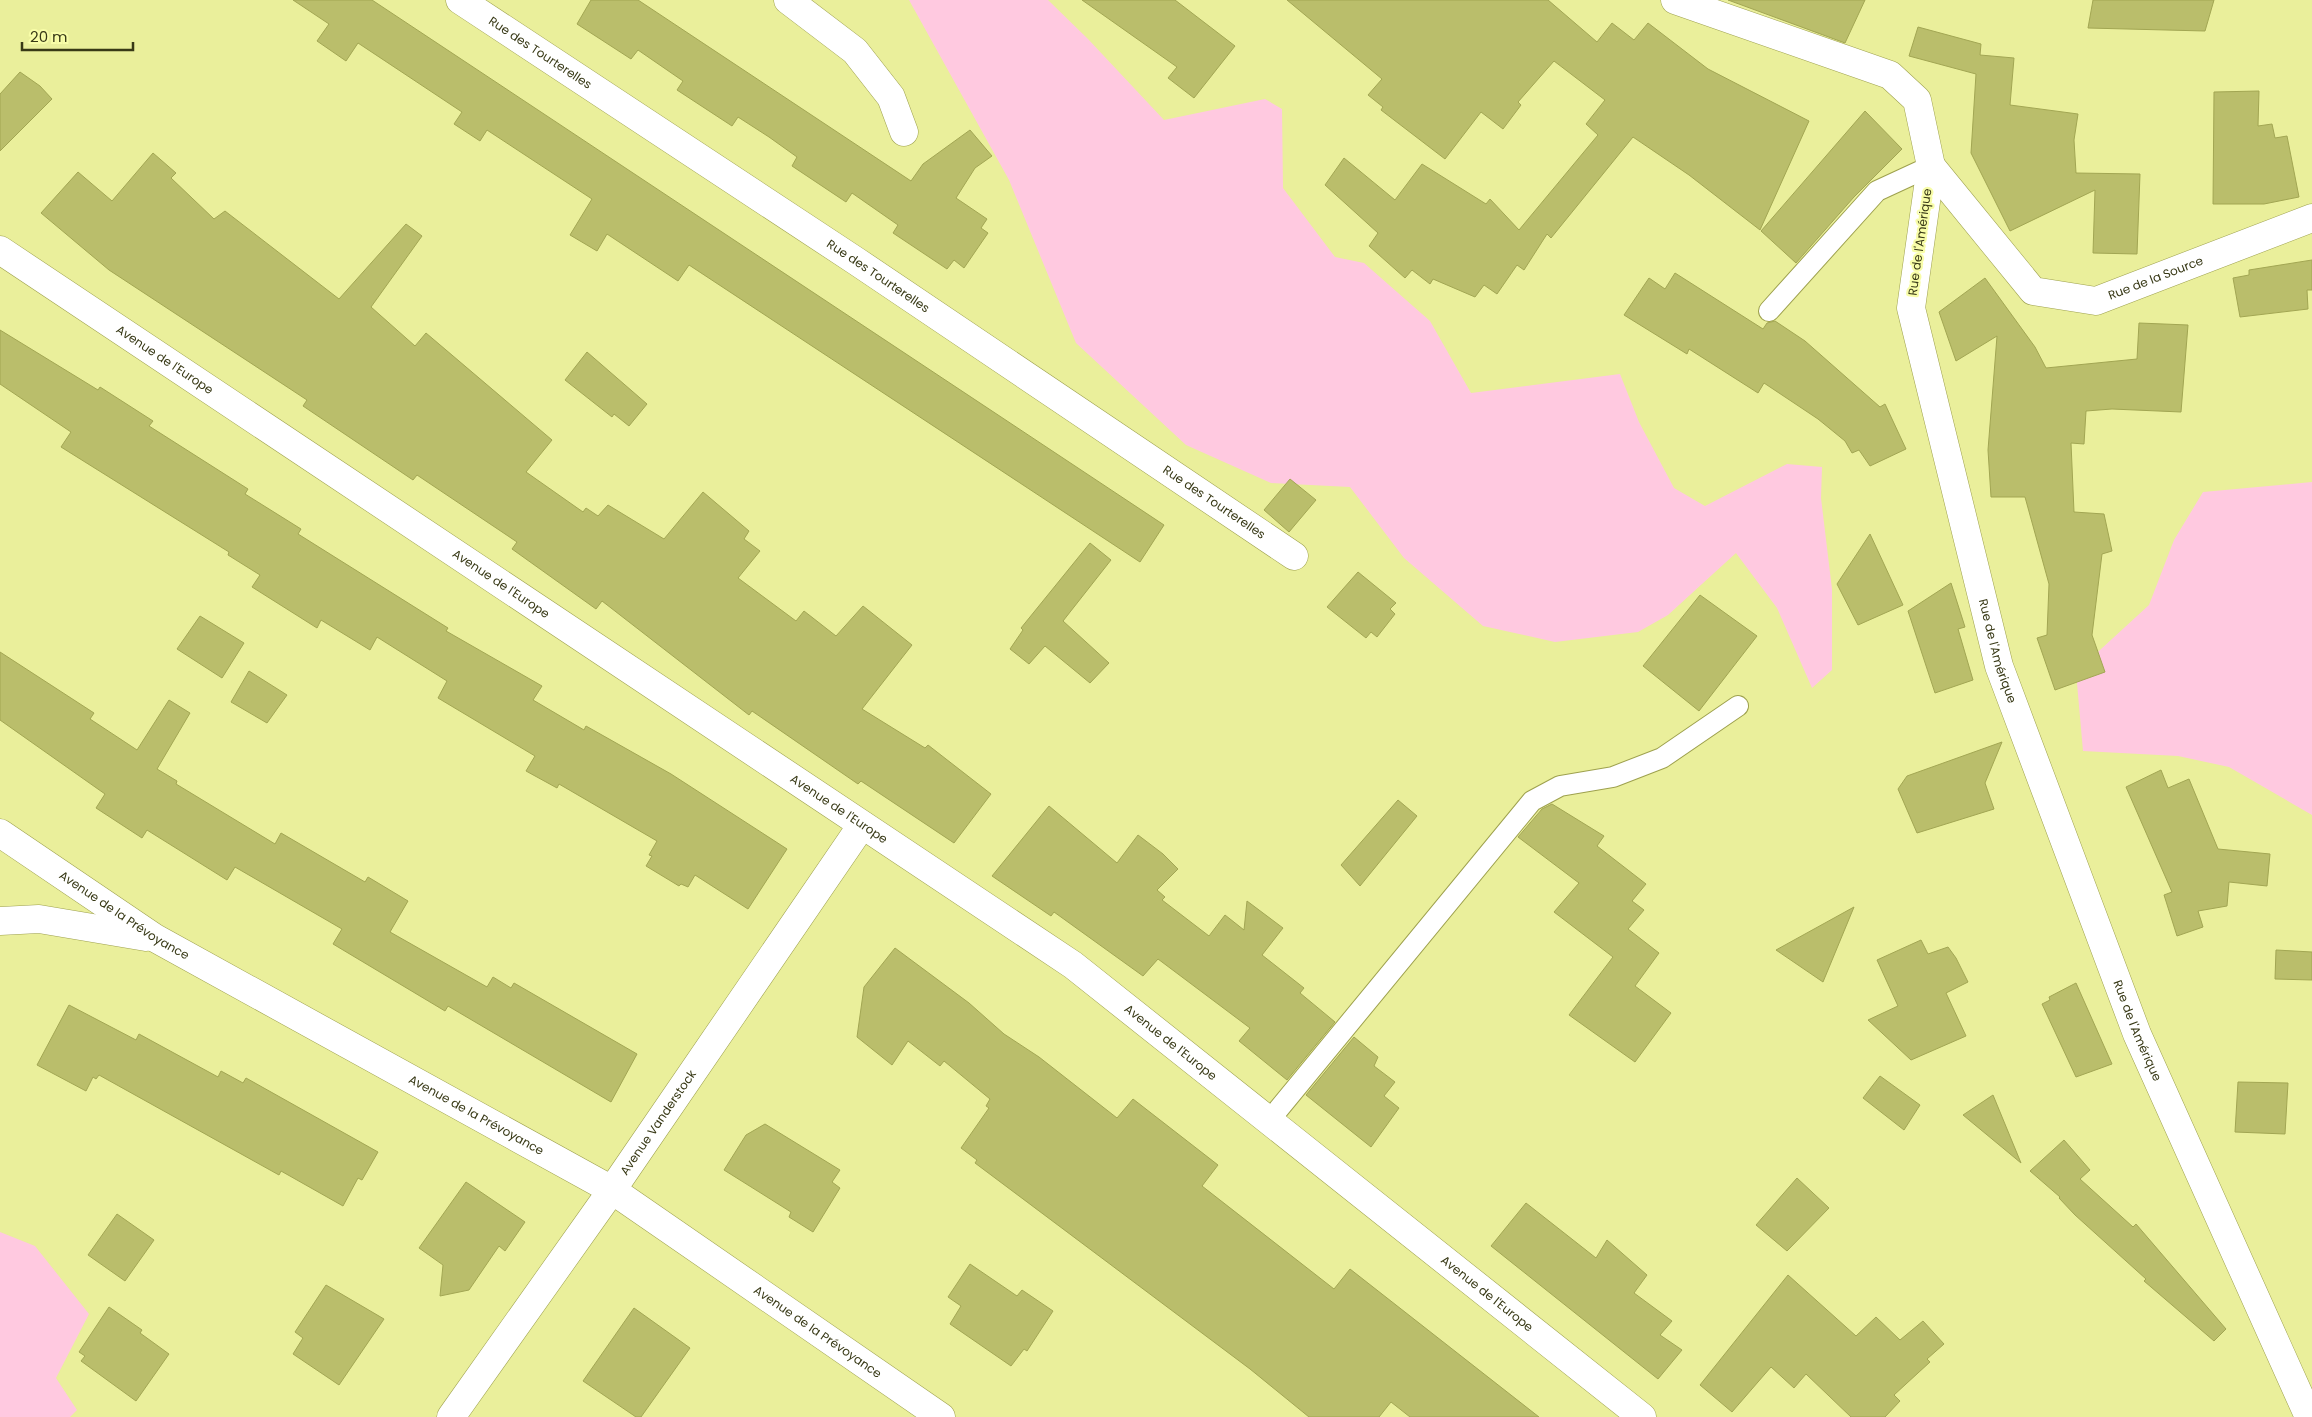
<svg xmlns="http://www.w3.org/2000/svg" width="2312" height="1417" font-family="Poppins,sans-serif">
	<rect width="100%" height="100%" fill="#eaef9b"/>
	<!-- green -->
	<g fill="#ffc9e0">
		<path d="M909,0H1048L1088,39L1164,120L1265,99L1282,109L1283,188L1335,257L1364,263L1430,321L1471,393L1620,374L1639,422L1674,488L1705,506L1787,464L1822,467L1821,498L1832,589V670L1812,688L1777,608L1736,553L1668,615L1638,632L1555,642L1483,626L1404,558L1350,487L1271,483L1186,445L1076,343L1009,180Z"/>
		<path d="M2312,482V815L2229,767L2178,756L2083,751L2076,672L2149,605L2174,540L2203,492Z"/>
		<path d="M0,1232L35,1246L89,1314L56,1378L77,1410L70,1417H0Z"/>
	</g>
	<!-- building -->
	<g fill="#babe6b" stroke="#a2a653">
		<path d="M293,0H372L1164,525L1140,562L689,265L678,281L607,234L597,251L570,235L592,199L487,130L480,141L454,124L462,112L358,43L346,61L317,41L329,24Z"/>
		<path d="M591,0H638L911,181L923,164L970,130L992,156L975,168L956,198L987,219L981,228L988,233L964,268L954,260L947,269L893,233L898,225L852,193L846,202L792,166L797,157L769,137L738,117L732,126L677,90L683,81L638,50L631,59L577,24Z"/>
		<path d="M1082,0H1175L1235,46L1194,98L1168,78L1177,67Z"/>
		<path d="M1287,0H1548L1597,42L1612,23L1634,40L1648,23L1708,69L1809,121L1760,230L1689,175L1633,137L1551,238L1547,234L1524,270L1517,265L1497,294L1484,285L1475,297L1433,279L1430,284L1412,270L1405,278L1369,246L1378,233L1325,185L1344,158L1395,200L1422,164L1486,204L1490,199L1519,230L1598,135L1586,124L1605,100L1554,61L1518,102L1521,105L1503,129L1481,112L1445,159L1381,110L1383,107L1368,95L1382,79Z"/>
		<path d="M1728,0H1865L1845,43Z"/>
		<path d="M2093,0H2214L2205,31L2088,28Z"/>
		<path d="M1918,27L1981,44L1980,55L2014,58L2010,105L2078,114L2074,140L2076,173L2140,174L2137,254L2093,253L2095,190L2010,231L1971,153L1976,74L1909,56Z"/>
		<path d="M20,72L40,86L52,99L0,151V94Z"/>
		<path d="M2259,91L2258,126L2272,124L2275,138L2287,136L2299,197L2264,204H2213L2214,92Z"/>
		<path d="M1865,111L1902,149L1854,197L1796,263L1761,231Z"/>
		<path d="M153,153L176,173L171,178L214,219L225,211L339,299L406,224L422,236L371,307L415,346L426,333L552,440L526,472L583,512L586,508L598,516L608,505L664,539L703,492L749,531L744,539L760,551L738,578L796,621L804,611L836,636L863,606L912,645L862,709L925,748L928,745L991,794L954,843L861,781L858,784L752,711L749,715L602,601L596,609L512,549L517,542L417,475L413,480L303,406L307,400L109,270L41,213L78,172L112,201Z"/>
		<path d="M2312,260V290H2307L2308,309L2240,317L2233,278L2249,275V270Z"/>
		<path d="M1675,273L1763,329L1767,323L1775,321L1805,341L1880,407L1885,404L1906,449L1870,466L1859,450L1852,453L1845,441L1818,419L1764,383L1758,393L1689,349L1687,354L1624,315L1649,278L1665,289Z"/>
		<path d="M1985,278L2035,347L2046,368L2137,359L2139,323L2188,325L2181,412L2112,409L2086,411L2084,444L2071,443L2074,512L2104,514L2112,551L2102,554L2092,635L2105,672L2055,690L2037,638L2047,635L2049,584L2025,497H1991L1988,450L1997,336L1956,361L1939,312Z"/>
		<path d="M0,330L98,390L100,387L153,421L149,426L248,489L245,494L301,529L298,534L448,628L446,631L542,686L533,700L584,730L586,726L671,774L787,849L748,909L695,875L688,887L681,884L679,886L646,866L652,856L649,855L657,841L559,784L557,788L526,771L535,756L438,698L447,681L377,637L370,650L321,620L317,628L252,587L260,575L228,555L229,552L61,447L71,432L0,384Z"/>
		<path d="M587,352L647,404L629,426L614,414L612,417L565,380Z"/>
		<path d="M1290,479L1316,500L1289,532L1264,510Z"/>
		<path d="M1870,534L1903,605L1858,625L1837,584Z"/>
		<path d="M1090,543L1111,560L1063,621L1109,663L1090,683L1045,646L1029,664L1010,649L1023,630L1021,628Z"/>
		<path d="M1358,572L1396,603L1390,609L1395,614L1377,637L1371,632L1366,638L1327,607Z"/>
		<path d="M1951,583L1965,627L1958,629L1973,680L1935,693L1908,611Z"/>
		<path d="M1700,595L1757,636L1699,711L1643,666Z"/>
		<path d="M200,616L244,643L222,678L177,649Z"/>
		<path d="M0,652L94,713L90,719L137,750L169,700L190,713L157,769L177,781L176,784L275,844L281,833L365,882L368,877L408,901L390,932L487,987L493,977L511,988L514,983L637,1054L611,1102L448,1006L445,1011L333,944L342,929L235,867L227,880L147,830L142,838L96,808L105,794L0,720Z"/>
		<path d="M249,671L287,695L267,723L231,702Z"/>
		<path d="M2002,742L1985,783L1994,809L1917,833L1898,789L1907,776Z"/>
		<path d="M2161,770L2168,788L2189,779L2218,849L2270,854L2267,886L2229,882L2227,906L2198,911L2203,927L2177,936L2164,895L2172,892L2126,787Z"/>
		<path d="M1398,800L1417,816L1360,886L1341,865Z"/>
		<path d="M1552,804L1604,836L1597,846L1646,884L1632,901L1644,910L1628,929L1659,953L1635,986L1671,1013L1635,1062L1569,1015L1613,957L1554,912L1579,883L1518,837L1542,809Z"/>
		<path d="M1049,806L1117,863L1138,835L1163,854L1178,869L1157,890L1165,897L1162,900L1209,936L1225,915L1244,930L1247,901L1283,928L1262,955L1304,988L1300,993L1335,1022L1287,1080L1239,1041L1250,1028L1158,959L1143,976L1054,912L1051,916L992,876Z"/>
		<path d="M1854,907L1823,982L1776,950Z"/>
		<path d="M1921,940L1928,954L1948,947L1956,958L1968,982L1946,993L1966,1036L1911,1060L1868,1020L1898,1006L1877,960Z"/>
		<path d="M895,948L969,1003L1004,1034L1039,1057L1117,1118L1133,1099L1218,1165L1202,1186L1334,1289L1350,1269L1539,1417H1410L1391,1402L1379,1417H1309L1250,1369L975,1163L977,1160L961,1148L989,1108L986,1106L990,1099L944,1061L940,1066L908,1041L892,1065L857,1037L864,987Z"/>
		<path d="M2276,950L2312,952V980L2275,979Z"/>
		<path d="M2076,983L2112,1064L2076,1077L2042,1004L2050,1000L2049,997Z"/>
		<path d="M69,1005L136,1040L139,1034L218,1077L221,1071L243,1083L246,1078L378,1152L362,1180L358,1178L343,1206L281,1171L279,1175L99,1075L96,1079L93,1077L86,1091L37,1065Z"/>
		<path d="M1354,1037L1378,1057L1374,1066L1395,1082L1384,1096L1399,1108L1371,1147L1306,1095Z"/>
		<path d="M1880,1076L1920,1105L1904,1130L1863,1098Z"/>
		<path d="M2238,1082L2288,1083L2285,1134L2235,1132Z"/>
		<path d="M1993,1095L2021,1163L1963,1115Z"/>
		<path d="M765,1124L840,1170L832,1182L840,1188L813,1232L789,1217L791,1212L724,1170L746,1135Z"/>
		<path d="M2064,1140L2090,1170L2080,1179L2133,1227L2136,1224L2226,1329L2214,1341L2144,1281L2146,1279L2075,1215L2059,1198L2060,1197L2030,1171Z"/>
		<path d="M1797,1178L1829,1208L1787,1251L1756,1225Z"/>
		<path d="M466,1182L525,1222L505,1251L499,1246L469,1290L440,1296L443,1265L419,1248Z"/>
		<path d="M1526,1203L1596,1258L1607,1240L1647,1275L1634,1293L1672,1321L1660,1335L1682,1350L1658,1379L1491,1246Z"/>
		<path d="M117,1214L154,1240L125,1281L88,1255Z"/>
		<path d="M970,1264L1017,1296L1022,1290L1053,1311L1027,1351L1024,1349L1011,1366L950,1324L961,1306L948,1297Z"/>
		<path d="M1788,1275L1856,1336L1876,1317L1900,1340L1923,1321L1944,1344L1927,1359L1930,1362L1894,1395L1900,1401L1885,1417H1851L1806,1374L1794,1388L1771,1367L1732,1412L1700,1385Z"/>
		<path d="M326,1285L384,1319L339,1385L293,1354L303,1338L295,1332Z"/>
		<path d="M109,1307L142,1330L140,1333L169,1354L136,1401L81,1361L85,1356L79,1352Z"/>
		<path d="M634,1308L690,1348L641,1417H636L583,1381Z"/>
	</g>
	<g fill="none" stroke-linecap="round" stroke-linejoin="round">
		<defs>
			<g id="service">
				<path d="M1769,311L1877,191L1931,166"/>
				<path d="M1268,1122L1532,801L1560,786L1613,777L1662,758L1738,706"/>
			</g>
			<g id="minor">
				<path id="s1" d="M460,0L856,261L1294,556"/>
				<path d="M788,0L855,51L891,97L904,132"/>
				<path id="s2" d="M1675,0L1890,75L1917,100L1931,166L1911,308L1999,666L2137,1034L2309,1417"/>
				<path id="s3" d="M1931,166L2033,291L2096,301L2312,218"/>
				<path id="s4" d="M0,250L1073,965L1642,1417"/>
				<path id="s5" d="M0,833L155,938L612,1190L941,1417"/>
				<path d="M0,921L39,919L146,937"/>
				<path id="s6" d="M451,1417L612,1190L862,825"/>
			</g>
		</defs>
		<!-- service casing -->
		<use href="#service" stroke="#9ea14e" stroke-width="22"/>
		<!-- minor casing -->
		<use href="#minor" stroke="#9ea14e" stroke-width="29"/>
		<!-- service -->
		<use href="#service" stroke="#fff" stroke-width="20"/>
		<!-- minor -->
		<use href="#minor" stroke="#fff" stroke-width="28"/>
	</g>
	<g text-anchor="middle" stroke-width="4.5" stroke-linejoin="round" paint-order="stroke">
		<!-- street labels -->
		<g font-size="12" fill="#383916" stroke="#f8fda8">
			<text dy="4" stroke="none"><textPath href="#s1" startOffset="96">Rue des Tourterelles</textPath></text>
			<text transform="translate(1920 242) rotate(-82)" y="4">Rue de l'Amérique</text>
			<text dy="4" stroke="none"><textPath href="#s1" startOffset="501">Rue des Tourterelles</textPath></text>
			<text dy="4" stroke="none"><textPath href="#s3" startOffset="289">Rue de la Source</textPath></text>
			<text dy="4" stroke="none"><textPath href="#s4" startOffset="198">Avenue de l'Europe</textPath></text>
			<text dy="4" stroke="none"><textPath href="#s1" startOffset="906">Rue des Tourterelles</textPath></text>
			<text dy="4" stroke="none"><textPath href="#s4" startOffset="602">Avenue de l'Europe</textPath></text>
			<text dy="4" stroke="none"><textPath href="#s2" startOffset="829">Rue de l'Amérique</textPath></text>
			<text dy="4" stroke="none"><textPath href="#s4" startOffset="1008">Avenue de l'Europe</textPath></text>
			<text dy="4" stroke="none"><textPath href="#s5" startOffset="149">Avenue de la Prévoyance</textPath></text>
			<text dy="4" stroke="none"><textPath href="#s2" startOffset="1234">Rue de l'Amérique</textPath></text>
			<text dy="4" stroke="none"><textPath href="#s4" startOffset="1414">Avenue de l'Europe</textPath></text>
			<text dy="4" stroke="none"><textPath href="#s5" startOffset="554">Avenue de la Prévoyance</textPath></text>
			<text dy="4" stroke="none"><textPath href="#s6" startOffset="360">Avenue Vanderstock</textPath></text>
			<text dy="4" stroke="none"><textPath href="#s4" startOffset="1818">Avenue de l'Europe</textPath></text>
			<text dy="4" stroke="none"><textPath href="#s5" startOffset="959">Avenue de la Prévoyance</textPath></text>
		</g>
	</g>
	<!-- scale -->
	<path d="M22 42v8h111v-8" fill="none" stroke="#383916" stroke-width="2.5"/>
	<text x="30" y="42" font-size="15" fill="#383916" stroke="#f8fda8" stroke-width="4" paint-order="stroke">20 m</text>
</svg>
